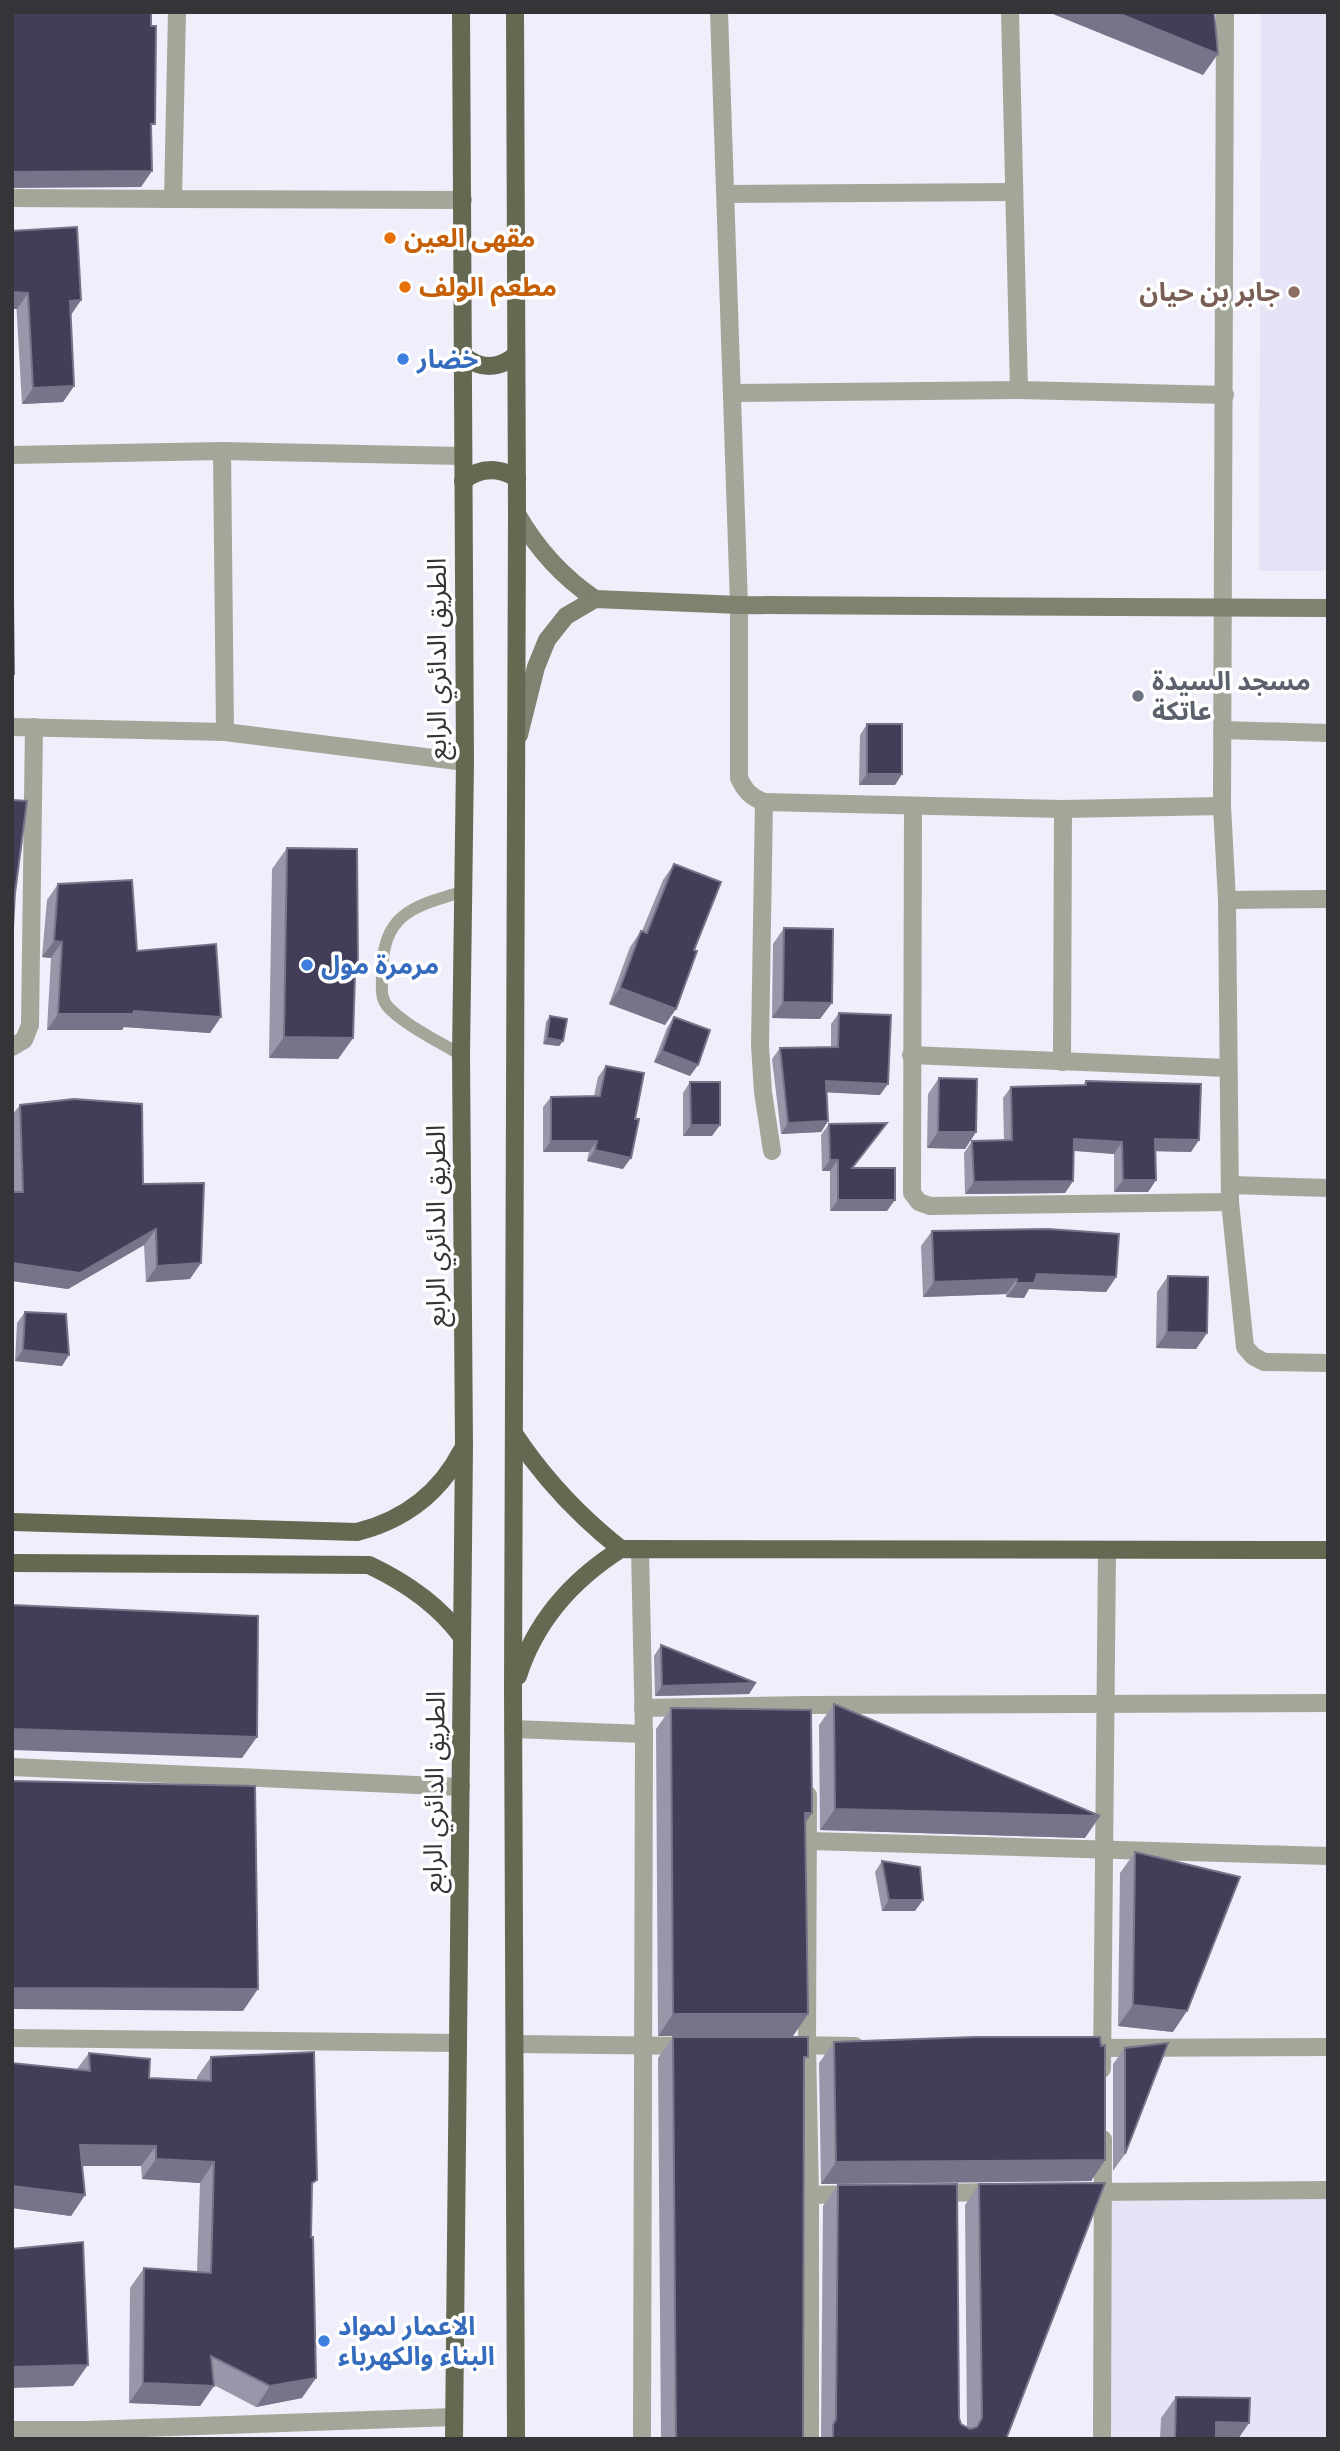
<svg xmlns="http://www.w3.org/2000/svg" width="1340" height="2451" font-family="Figtree,'Noto Sans Arabic',sans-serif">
	<rect width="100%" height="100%" fill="#efeefa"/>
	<!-- built -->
	<g fill="#e6e3f7">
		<path d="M1261,12H1328V571H1259Z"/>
		<path d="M1328,2193V2439H1105L1108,2195Z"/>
	</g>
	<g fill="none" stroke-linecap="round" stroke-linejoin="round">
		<!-- lane -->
		<path stroke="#a3a698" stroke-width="12" d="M461,1055C438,1041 406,1026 388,1007C380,998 382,987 382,976C382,915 410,907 462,892"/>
		<!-- street -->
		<g stroke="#a3a698" stroke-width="18">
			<path d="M177,12L173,199L463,200"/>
			<path d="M719,12L739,605V778C745,791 751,797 764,802L760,1045L763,1092L772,1151"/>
			<path d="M1010,12L1019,390"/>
			<path d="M1225,12L1222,806L1227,900L1230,1202L1245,1347L1253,1356L1264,1362L1328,1363"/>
			<path d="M726,194L1012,192"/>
			<path d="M12,198L173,199"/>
			<path d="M733,393L1019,390L1225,395"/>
			<path d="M12,455L222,451L462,456"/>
			<path d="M12,727L225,732L222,451"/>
			<path d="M1222,730L1328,733"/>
			<path d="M225,732L465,762"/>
			<path d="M764,802L1063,809L1222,806"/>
			<path d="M913,806L912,1193L919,1202L930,1206L1230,1202"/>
			<path d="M1227,900L1328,899"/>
			<path d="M12,1047L24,1040L30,1025L34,727"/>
			<path d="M911,1055L1227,1068"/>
			<path d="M1062,1062L1063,809"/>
			<path d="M1230,1185L1328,1188"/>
			<path d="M640,1549L644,1734L642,2439"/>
			<path d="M643,1708L807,1705L1328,1703"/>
			<path d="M513,1729L644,1734"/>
			<path d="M12,1767L461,1787"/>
			<path d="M808,1795L807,2045L810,2195V2439"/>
			<path d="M809,1841L1328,1856"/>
			<path d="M12,2038L458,2043"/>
			<path d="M515,2044L691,2046"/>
			<path d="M785,2045L855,2046"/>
			<path d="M1093,2048L1328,2047"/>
			<path d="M1102,2069L1107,1551"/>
			<path d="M1093,2192L1328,2190"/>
			<path d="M932,2193L995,2192"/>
			<path d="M810,2195L855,2194"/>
			<path d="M12,2430H87L454,2417"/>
			<path d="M1102,2439L1103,2139"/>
		</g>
		<!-- secondary -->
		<g stroke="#7e826e" stroke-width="18">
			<path d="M517,514C537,549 561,576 595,599"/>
			<path d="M519,735L536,667L547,640L566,616L595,599L739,605L1328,608"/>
		</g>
		<!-- primary -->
		<g stroke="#646951" stroke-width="18">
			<path d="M515,12L517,514L513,1689L516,2439"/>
			<path d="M463,355C480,370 499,369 516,355"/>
			<path d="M463,481C480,467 498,467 517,478"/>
			<path d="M515,1435C545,1480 579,1516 621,1549"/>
			<path d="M12,1522L357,1532C404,1520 440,1493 462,1450"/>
			<path d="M12,1563L369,1565C405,1582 438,1604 462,1637"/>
			<path d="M518,1676C536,1620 572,1580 621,1549L1328,1550"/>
			<path d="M454,2439L464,1446L461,1055L465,762L461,12"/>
		</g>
	</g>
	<!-- wall -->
	<g fill="#9996a9">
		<path d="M12,231L81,300L71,315L74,386L63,402L22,404Z"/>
		<path d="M867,724L902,774L895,785H859L860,735Z"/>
		<path d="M287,848L354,981L353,1038L338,1059L269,1058L272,869Z"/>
		<path d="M674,864L694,950L665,1025L609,1004L630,947L641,931H642L663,880Z"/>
		<path d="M58,884L137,951L210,1033L124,1027L122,1030H47L51,958L42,957L47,900Z"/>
		<path d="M784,928L820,1019L772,1018L773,944Z"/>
		<path d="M839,1013L880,1095L827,1092L828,1121L821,1132L781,1134L772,1059L780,1048L831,1047V1024Z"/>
		<path d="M550,1016L563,1041L559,1046L543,1044L546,1022Z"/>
		<path d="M674,1017L690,1076L654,1062L667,1028Z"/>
		<path d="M606,1066L623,1169L587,1161L589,1152H543V1107L551,1097L594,1096L598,1077Z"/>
		<path d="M939,1078L976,1132L965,1149L927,1148L928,1094Z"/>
		<path d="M1086,1081L1191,1152L1156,1151V1180L1148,1192H1114V1154L1074,1151L1073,1181L1065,1193L965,1194L964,1153L972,1141L1004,1140L1003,1098L1011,1087L1083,1085Z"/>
		<path d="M690,1082L712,1136H683V1093Z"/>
		<path d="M20,1105L143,1184L190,1279L146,1282L144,1245L68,1289L12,1281V1115Z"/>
		<path d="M829,1124L879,1134L853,1168L887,1211H830V1171H822L821,1135Z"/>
		<path d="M932,1231L1116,1277L1106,1292L1029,1289L1024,1298L1006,1297V1294L923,1297L921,1246Z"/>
		<path d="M1168,1276L1207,1333L1196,1349L1156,1348L1157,1292Z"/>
		<path d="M25,1312L62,1366L15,1361L17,1323Z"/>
		<path d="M661,1645L756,1683L749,1694L655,1696L654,1656Z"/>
		<path d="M834,1704L1085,1838L820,1830L819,1725Z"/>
		<path d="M671,1708L812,1813L805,1823L793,2036H658L656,1729Z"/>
		<path d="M1135,1852L1173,2032L1118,2026L1120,1873Z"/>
		<path d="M882,1861L915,1911H882L875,1872Z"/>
		<path d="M673,2037L808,2057L804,2062L803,2439H661L658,2058Z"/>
		<path d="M834,2042L1101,2046L1105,2160L1091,2181L821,2184L819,2063Z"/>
		<path d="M1125,2048V2154L1113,2171V2064Z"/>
		<path d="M89,2053L149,2078L197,2080V2077L211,2057L312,2188L302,2398L256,2407L214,2385L200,2406L129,2403L130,2288L144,2268L197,2272L200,2183L142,2179L141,2166H82L85,2195L71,2216L12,2208V2063L77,2069Z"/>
		<path d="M979,2184L1006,2439H821L823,2206L838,2185L959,2418L961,2424L967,2428L965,2205Z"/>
		<path d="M1176,2397L1238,2439H1160L1161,2418Z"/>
	</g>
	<!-- shaded-wall -->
	<g fill="#777389">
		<path d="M1048,12H1115L1218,54L1203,75Z"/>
		<path d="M152,171L141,187L12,188V172Z"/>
		<path d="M12,292L28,293L17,309H12Z"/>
		<path d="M81,300L70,316V301Z"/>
		<path d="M74,386L63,402L22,404L33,388Z"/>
		<path d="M867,774H902L895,785H859Z"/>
		<path d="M54,941L62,942L51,958L42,957Z"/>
		<path d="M620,988L676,1009L665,1025L609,1004Z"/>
		<path d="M783,1002L832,1003L820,1019L772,1018Z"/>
		<path d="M134,1011L221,1017L210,1033L124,1027L122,1030H47L58,1014Z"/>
		<path d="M284,1037L353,1038L338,1059L269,1058Z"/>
		<path d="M547,1038L563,1041L559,1046L543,1044Z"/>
		<path d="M662,1051L698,1065L690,1076L654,1062Z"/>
		<path d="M826,1081L888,1084L880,1095L819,1092Z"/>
		<path d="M828,1121L821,1132L781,1134L788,1123Z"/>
		<path d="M691,1125H720L712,1136H683Z"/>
		<path d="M938,1132H976L965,1149L927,1148Z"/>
		<path d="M1074,1139L1122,1142L1114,1154L1066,1150Z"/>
		<path d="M1155,1139L1199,1140L1191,1152L1147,1151Z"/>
		<path d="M551,1141H597L589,1152H543Z"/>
		<path d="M595,1150L631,1158L623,1169L587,1161Z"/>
		<path d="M830,1160H838L830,1171H822Z"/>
		<path d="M1123,1180H1156L1148,1192H1114Z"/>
		<path d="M1073,1181L1065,1193L965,1194L974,1182Z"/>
		<path d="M838,1200H895L887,1211H830Z"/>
		<path d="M156,1229L144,1245L68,1289L12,1281V1263Z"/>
		<path d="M201,1263L190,1279L146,1282L157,1266Z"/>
		<path d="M1037,1274L1116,1277L1106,1292L1029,1289L1024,1298L1006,1297L1017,1283Z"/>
		<path d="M1017,1279L1006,1294L923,1297L934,1282Z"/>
		<path d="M1167,1332L1207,1333L1196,1349L1156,1348Z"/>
		<path d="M23,1350L69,1355L62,1366L15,1361Z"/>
		<path d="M756,1683L749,1694L655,1696L662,1686Z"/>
		<path d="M12,1729L257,1737L242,1758L12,1750Z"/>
		<path d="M835,1809L1100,1816L1085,1838L820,1830Z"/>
		<path d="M805,1813H812L798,1834Z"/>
		<path d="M889,1900H923L915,1911H882Z"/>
		<path d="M12,1988L258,1989L243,2011L12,2009Z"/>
		<path d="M1133,2005L1187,2011L1173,2032L1118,2026Z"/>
		<path d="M673,2014H808L793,2036H658Z"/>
		<path d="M80,2145L156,2146L141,2166H66Z"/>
		<path d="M156,2159L214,2162L200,2183L142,2179Z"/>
		<path d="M1105,2160L1091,2181L821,2184L836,2162Z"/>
		<path d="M12,2186L85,2195L71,2216L12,2208Z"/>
		<path d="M88,2365L73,2386L12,2388V2367Z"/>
		<path d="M316,2378L302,2398L256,2407L270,2386Z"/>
		<path d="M143,2383L214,2386L200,2406L129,2403Z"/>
		<path d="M1216,2422L1249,2423L1238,2439H1205Z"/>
	</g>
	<!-- building -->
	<g fill="#433e58" stroke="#777389" stroke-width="2">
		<path d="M12,12H151V26H156L155,124H151L152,171L12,172Z"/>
		<path d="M1115,12H1214L1218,54Z"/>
		<path d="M77,227L81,300L70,301L74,386L33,388L28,293L12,292V231Z"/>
		<path d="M12,529L14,674H12Z"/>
		<rect x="867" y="724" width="35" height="50"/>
		<path d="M12,800L27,801L15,893L12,946Z"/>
		<path d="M287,848L357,849L358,975H355L353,1038L284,1037Z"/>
		<path d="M674,864L721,882L694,950L697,951L676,1009L620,988L641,931L647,933Z"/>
		<path d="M132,880L137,951L216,944L221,1017L134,1011L133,1014H58L62,942L54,941L58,884Z"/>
		<path d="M784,928L833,929L832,1003L783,1002Z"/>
		<path d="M839,1013L891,1015L888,1084L826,1081L828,1121L788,1123L780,1048L838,1047Z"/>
		<path d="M550,1016L567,1019L563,1041L547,1038Z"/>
		<path d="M674,1017L710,1030L698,1065L662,1051Z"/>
		<path d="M606,1066L644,1073L635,1119H639L631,1158L595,1150L597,1141H551V1097L600,1096Z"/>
		<path d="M939,1078L977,1079L976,1132H938Z"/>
		<path d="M1086,1081L1201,1084L1199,1140L1155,1139L1156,1180H1123L1122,1142L1074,1139L1073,1181L974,1182L972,1141L1012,1140L1011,1087L1086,1085Z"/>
		<path d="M690,1082H720V1125H691Z"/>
		<path d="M74,1099L142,1104L143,1184L204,1183L201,1263L157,1266L156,1229L80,1273L12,1263V1192H23L20,1105Z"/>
		<path d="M887,1123L852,1168H895V1200H838V1160H830L829,1124Z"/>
		<path d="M1048,1229L1119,1234L1116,1277L1037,1274L1034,1283H1017V1279L934,1282L932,1231Z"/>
		<path d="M1168,1276L1208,1277L1207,1333L1167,1332Z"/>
		<path d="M25,1312L66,1314L69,1355L23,1350Z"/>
		<path d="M12,1605L258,1616L257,1737L12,1729Z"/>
		<path d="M661,1645L756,1683L662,1686Z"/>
		<path d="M834,1704L1100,1816L835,1809Z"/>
		<path d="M671,1708L811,1710L812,1813H805L808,2014H673Z"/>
		<path d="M12,1781L255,1786L258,1989L12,1988Z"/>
		<path d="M1135,1852L1240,1877L1187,2011L1133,2005Z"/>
		<path d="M882,1861L920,1867L923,1900H889Z"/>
		<path d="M673,2037H808V2057H804L803,2439H676Z"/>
		<path d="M976,2037H1100L1101,2046L1105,2045V2160L836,2162L834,2042Z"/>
		<path d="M1168,2043L1125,2154V2048Z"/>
		<path d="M314,2052L317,2180L312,2183L311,2237H313L316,2378L270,2386L211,2356L214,2386L143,2383L144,2268L211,2273L214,2162L156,2159V2146L80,2145L85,2195L12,2186V2063L90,2071L89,2053L150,2059L149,2078L211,2081V2057Z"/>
		<path d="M1105,2183L1006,2439H833V2425L836,2419L838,2185L957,2184L959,2418L961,2424L970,2429L977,2427L982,2418L979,2184Z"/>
		<path d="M83,2242L88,2365L12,2367V2249Z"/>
		<path d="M1176,2397L1250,2398L1249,2423L1216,2422V2439H1175Z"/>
	</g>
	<!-- markers -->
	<g fill="#e8710a" stroke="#fff" stroke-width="2.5">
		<circle cx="390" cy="238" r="7"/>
		<circle cx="405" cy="287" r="7"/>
	</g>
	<circle fill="#8d6e63" stroke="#fff" stroke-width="2.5" cx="1294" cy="292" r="7"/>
	<g fill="#3f7fe0" stroke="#fff" stroke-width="2.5">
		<circle cx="403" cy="359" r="7"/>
		<circle cx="307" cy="965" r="7"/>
		<circle cx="324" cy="2341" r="7"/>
	</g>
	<circle fill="#6b7280" stroke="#fff" stroke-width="2.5" cx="1138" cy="696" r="7"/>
	<g text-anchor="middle" stroke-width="7" stroke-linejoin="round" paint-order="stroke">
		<!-- food labels -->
		<g font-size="26" font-weight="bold" fill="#c56008" stroke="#fff" text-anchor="start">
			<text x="404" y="247">مقهى العين</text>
			<text x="419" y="296">مطعم الولف</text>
		</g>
		<!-- education labels -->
		<g font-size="26" font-weight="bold" fill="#785e54" stroke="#fff" text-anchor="end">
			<text x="1280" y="301">جابر بن حيان</text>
		</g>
		<!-- shop labels -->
		<g font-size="26" font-weight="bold" fill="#366cbe" stroke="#fff" text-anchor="start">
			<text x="417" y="368">خضار</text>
			<text x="321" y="974">مرمرة مول</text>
			<text x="338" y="2335">الاعمار لمواد<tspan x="338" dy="30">البناء والكهرباء</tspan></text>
		</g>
		<!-- street labels -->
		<g font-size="26" fill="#343439" stroke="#fff">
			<text transform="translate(437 659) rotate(-90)" y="9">الطريق الدائري الرابع</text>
			<text transform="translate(436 1226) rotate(-90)" y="9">الطريق الدائري الرابع</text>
			<text transform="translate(434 1792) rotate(-89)" y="9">الطريق الدائري الرابع</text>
		</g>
		<!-- worship labels -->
		<g font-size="26" font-weight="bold" fill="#5b616d" stroke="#fff" text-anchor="start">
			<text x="1152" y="690">مسجد السيدة<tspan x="1152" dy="30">عاتكة</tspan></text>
		</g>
	</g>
	<!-- border -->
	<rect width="1340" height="2451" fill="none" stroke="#343439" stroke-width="28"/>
</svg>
